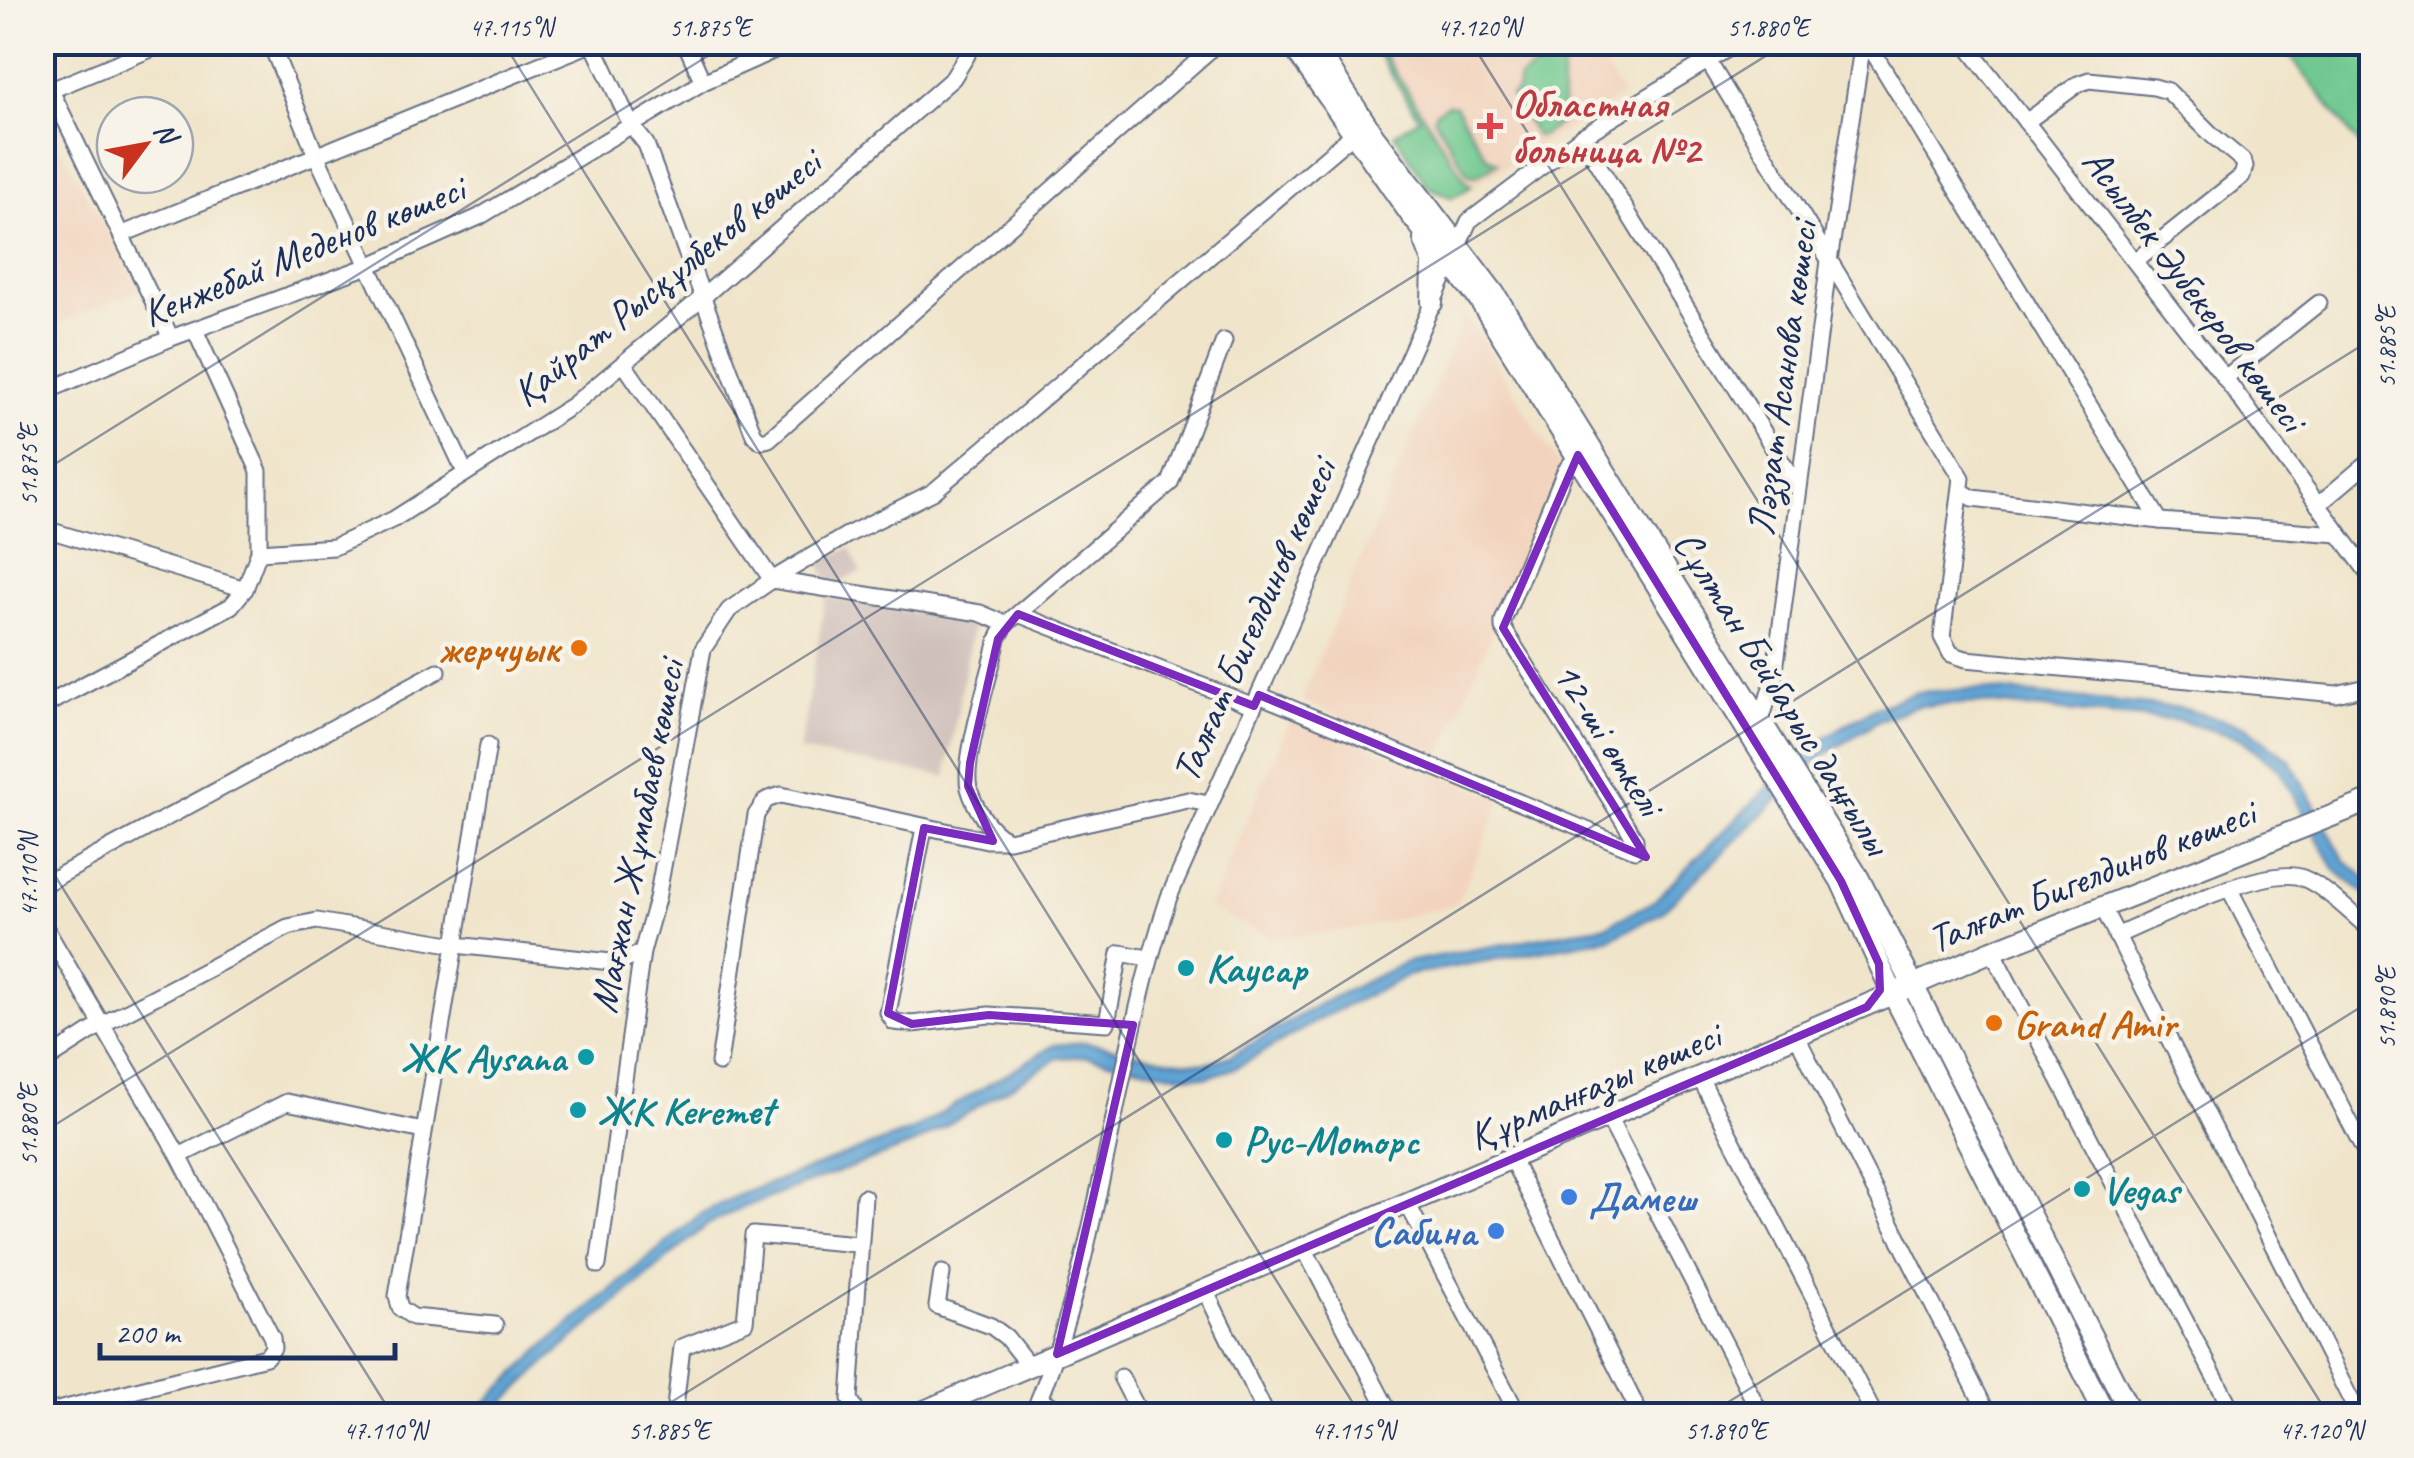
<svg xmlns="http://www.w3.org/2000/svg" width="2414" height="1458" font-family="Caveat,sans-serif">
	<rect width="100%" height="100%" fill="#f7f3e8"/>
	<filter id="ink" filterUnits="userSpaceOnUse"><feTurbulence type="fractalNoise" baseFrequency=".01" numOctaves="2"/><feDisplacementMap in="SourceGraphic" scale="20" xChannelSelector="R" yChannelSelector="G"/><feConvolveMatrix kernelMatrix="1 2 1 2 8 2 1 2 1" color-interpolation-filters="sRGB"/></filter>
	<filter id="wash" filterUnits="userSpaceOnUse"><feTurbulence type="fractalNoise" baseFrequency=".0048" numOctaves="4" result="noise"/><feDisplacementMap in="SourceGraphic" scale="40" xChannelSelector="R" yChannelSelector="G"/><feGaussianBlur stdDeviation="2.25" result="paint"/><feColorMatrix in="noise" values="0 0 0 0 0 0 0 0 0 0 0 0 0 0 0 0 0 1.4 0 .05"/><feComposite in="paint" operator="in"/></filter>
	<g filter="url(#wash)">
		<rect width="100%" height="100%" fill="#f0e5cb"/>
		<!-- built -->
		<g fill="#f2d4be">
			<path d="M1371,43H1591L1623,96L1452,198L1427,186L1395,134L1419,118Z"/>
			<path d="M42,115L141,290L43,329H42Z"/>
			<path d="M1465,313L1561,468L1439,760L1301,700Z"/>
			<path d="M1292,716L1502,799L1457,904L1353,930L1272,938L1209,908Z"/>
		</g>
		<!-- industrial -->
		<g fill="#cfc0ba">
			<path d="M851,548L861,572L830,586L819,561Z"/>
			<path d="M826,597L973,623L946,777L799,751Z"/>
		</g>
		<!-- green -->
		<g fill="#6ec88e" stroke="#447c76" stroke-width="2.5">
			<path d="M2280,43H2371V160Z"/>
			<path d="M1377,44L1468,184L1472,186L1452,198L1427,186L1395,134L1419,118L1373,46Z"/>
			<path d="M1555,56L1566,60L1562,63V122L1541,136H1536L1511,96L1517,90L1519,78Z"/>
			<path d="M1448,104L1455,105L1486,156L1497,163L1476,176L1469,175L1434,118L1435,112Z"/>
		</g>
		<!-- water -->
		<path fill="#5ea3d3" stroke="#3c6998" stroke-width="2.5" d="M1978,689L2181,708L2246,726L2290,760L2345,861L2371,882V898L2335,870L2279,769L2240,738L2179,721L1978,703L1919,706L1879,720L1819,759L1661,913L1611,938L1410,975L1326,1016L1236,1068L1207,1077L1168,1073L1085,1056L1058,1058L917,1143L744,1207L707,1225L552,1357L491,1415L472,1416L543,1347L700,1214L738,1195L911,1131L1054,1045L1085,1042L1170,1060L1206,1063L1230,1056L1319,1004L1406,962L1607,925L1653,902L1808,747L1874,708L1917,692Z"/>
	</g>
	<g filter="url(#ink)">
		<g fill="none" stroke-linecap="round" stroke-linejoin="round">
			<defs>
				<g id="minor">
					<path d="M270,42L316,155L465,472"/>
					<path d="M592,42L631,125L646,144L754,435L761,441L769,439L1219,42"/>
					<path d="M685,42L703,82"/>
					<path d="M1867,42L2160,521"/>
					<path d="M1964,42L2225,378L2372,578"/>
					<path d="M1708,61L1962,478L1942,637L1951,654L1966,659L2336,694L2372,686"/>
					<path d="M42,72L171,338"/>
					<path d="M51,90L168,42"/>
					<path d="M2026,122L2078,84L2089,80L2154,87L2168,91L2213,136L2242,160L2245,166L2242,176L2135,261"/>
					<path d="M1581,137L1798,488"/>
					<path d="M123,234L593,43"/>
					<path d="M624,364L772,580L980,613L1006,624"/>
					<path d="M2225,378L2319,303"/>
					<path d="M42,393L171,338L368,266L479,217L703,82L793,42"/>
					<path d="M1961,491L1973,498L2160,521L2339,534"/>
					<path d="M2318,505L2372,459"/>
					<path d="M42,528L245,589"/>
					<path d="M259,552L334,547L394,519L573,405L704,296L953,78L967,55V42"/>
					<path d="M1018,614L1254,706"/>
					<path d="M1259,695L1635,850V839L1503,628V621L1565,471L1578,455"/>
					<path d="M42,707L231,606L245,589L259,552V471L195,330"/>
					<path d="M1761,721L1774,678L1829,261L1863,42"/>
					<path d="M488,745L397,1296L400,1308L413,1317L495,1325"/>
					<path d="M924,828L888,1013L894,1022L912,1024L989,1015L1107,1023L1120,953L1148,958"/>
					<path d="M1005,838C989,831 974,806 969,788C962,761 991,671 998,639L1006,624L1170,483L1224,341"/>
					<path d="M42,885L438,671"/>
					<path d="M2229,888L2372,1165"/>
					<path d="M2102,906L2359,1416"/>
					<path d="M42,922L179,1156L272,1338L273,1348L266,1357L42,1414"/>
					<path d="M2116,936C2153,920 2267,863 2303,878C2327,888 2351,914 2372,931"/>
					<path d="M1992,951L2235,1416"/>
					<path d="M1797,1037L1989,1416"/>
					<path d="M42,1063L101,1025L288,927L317,921L456,945L620,963L642,952"/>
					<path d="M719,1063L756,815L766,800L781,795L987,840H1009L1188,800L1209,804"/>
					<path d="M1700,1078L1875,1416"/>
					<path d="M1608,1117L1762,1416"/>
					<path d="M179,1156L287,1102L423,1131"/>
					<path d="M1511,1158L1641,1416"/>
					<path d="M1407,1203L1519,1416"/>
					<path d="M1304,1248L1391,1416"/>
					<path d="M598,1265L642,952L657,899L703,649L729,610L772,580L847,535L933,492L1352,135"/>
					<path d="M942,1273L937,1306L991,1326L1006,1337L1029,1366"/>
					<path d="M1205,1290L1267,1416"/>
					<path d="M1121,1377L1141,1416"/>
					<path d="M1039,1399L1072,1416"/>
					<path d="M674,1416L682,1347L745,1322L753,1235L858,1244"/>
					<path d="M859,1416L850,1399L864,1197"/>
					<path d="M1032,1416C1103,1251 1112,1066 1169,897L1469,221L1581,137L1739,42"/>
				</g>
				<g id="major">
					<path d="M1290,42L1411,215L1479,299L1841,881L1894,996L2106,1416"/>
					<path d="M1312,42L1374,136L1494,293L1858,877L2132,1416"/>
					<path d="M1424,239L1433,262L1432,303"/>
					<path d="M913,1416L1992,951L2372,800"/>
				</g>
			</defs>
			<!-- minor casing -->
			<use href="#minor" stroke="#666f84" stroke-width="19"/>
			<!-- major casing -->
			<use href="#major" stroke="#666f84" stroke-width="24"/>
			<!-- minor -->
			<use href="#minor" stroke="#fff" stroke-width="15"/>
			<!-- major -->
			<use href="#major" stroke="#fff" stroke-width="20"/>
		</g>
	</g>
	<!-- marked area -->
	<path fill="none" stroke="#7b2cbf" stroke-width="8" stroke-linejoin="round" d="M1578,455L1841,881L1879,964L1880,990L1867,1007L1057,1354L1133,1025L989,1015L912,1024L888,1013L924,828L993,841L968,786L970,763L998,639L1018,614L1254,706L1259,695L1646,857L1503,628Z"/>
	<!-- ticks -->
	<path fill="none" stroke="#1b2f5e" stroke-width="2.5" stroke-opacity="0.45" d="M503,42L1361,1416M1471,42L2329,1416M42,472L730,42M42,855L393,1416M42,1133L1788,42M649,1416L2372,339M1706,1416L2372,1000"/>
	<!-- markers -->
	<path fill="#e0444e" stroke="#f7f3e8" stroke-width="4" d="M1485 111h10v10h10v10h-10v10h-10v-10h-10v-10h10z"/>
	<g fill="#e8710a" stroke="#f7f3e8" stroke-width="4">
		<circle cx="579" cy="648" r="10"/>
		<circle cx="1994" cy="1023" r="10"/>
	</g>
	<g fill="#0f9aa8" stroke="#f7f3e8" stroke-width="4">
		<circle cx="1186" cy="968" r="10"/>
		<circle cx="586" cy="1057" r="10"/>
		<circle cx="578" cy="1110" r="10"/>
		<circle cx="1224" cy="1140" r="10"/>
		<circle cx="2082" cy="1189" r="10"/>
	</g>
	<g fill="#3f7fe0" stroke="#f7f3e8" stroke-width="4">
		<circle cx="1569" cy="1197" r="10"/>
		<circle cx="1496" cy="1231" r="10"/>
	</g>
	<g text-anchor="middle" stroke-width="9" stroke-linejoin="round" paint-order="stroke">
		<!-- health labels -->
		<g font-size="40" font-weight="bold" fill="#be3a42" stroke="#f7f3e8" text-anchor="start">
			<text x="1512" y="117">Областная<tspan x="1512" dy="46">больница №2</tspan></text>
		</g>
		<!-- street labels -->
		<g font-size="40" fill="#1b2f5e" stroke="#f7f3e8">
			<text transform="translate(303 250) rotate(-22)" y="14">Кенжебай Меденов көшесі</text>
			<text transform="translate(666 277) rotate(-39)" y="14">Қайрат Рысқұлбеков көшесі</text>
			<text transform="translate(2195 289) rotate(53)" y="14">Асылбек Әубекеров көшесі</text>
			<text transform="translate(1781 378) rotate(-82)" y="14">Ләззат Асанова көшесі</text>
			<text transform="translate(1253 620) rotate(-66)" y="14">Талғат Бигелдинов көшесі</text>
			<text transform="translate(1783 692) rotate(58)" y="14">Сұлтан Бейбарыс даңғылы</text>
			<text transform="translate(1609 738) rotate(58)" y="14">12-ші өткелі</text>
			<text transform="translate(636 836) rotate(-79)" y="14">Мағжан Жұмабаев көшесі</text>
			<text transform="translate(2091 875) rotate(-22)" y="14">Талғат Бигелдинов көшесі</text>
			<text transform="translate(1594 1085) rotate(-23)" y="14">Құрманғазы көшесі</text>
		</g>
		<!-- food labels -->
		<g font-size="40" font-weight="bold" fill="#c56008" stroke="#f7f3e8" text-anchor="end">
			<text x="559" y="662">жерчуык</text>
			<text x="2014" y="1037" text-anchor="start">Grand Amir</text>
		</g>
		<!-- culture labels -->
		<g font-size="40" font-weight="bold" fill="#0d838f" stroke="#f7f3e8" text-anchor="start">
			<text x="1206" y="982">Каусар</text>
			<text x="566" y="1071" text-anchor="end">ЖК Aysana</text>
			<text x="598" y="1124">ЖК Keremet</text>
			<text x="1244" y="1154">Рус-Моторс</text>
			<text x="2102" y="1203">Vegas</text>
		</g>
		<!-- shop labels -->
		<g font-size="40" font-weight="bold" fill="#366cbe" stroke="#f7f3e8" text-anchor="start">
			<text x="1589" y="1211">Дамеш</text>
			<text x="1476" y="1245" text-anchor="end">Сабина</text>
		</g>
	</g>
	<!-- margin -->
	<rect width="2414" height="1458" fill="none" stroke="#f7f3e8" stroke-width="110"/>
	<!-- north arrow -->
	<g transform="translate(145 145) rotate(58)"><circle r="48" fill="#f7f3e8" stroke="#9fa5b1" stroke-width="2.5"/>
	<path d="M0-8L18 38L0 25L-18 38Z" fill="#c8321e"/>
	<text y="-15" font-size="28" font-weight="bold" text-anchor="middle" fill="#1b2f5e">N</text>
	</g>
	<!-- scale -->
	<path d="M100 1343v15h295v-15" fill="none" stroke="#1b2f5e" stroke-width="5"/>
	<text x="115" y="1343" font-size="30" fill="#1b2f5e" stroke="#f7f3e8" stroke-width="8" paint-order="stroke">200 m</text>
	<rect x="55" y="55" width="2304" height="1348" fill="none" stroke="#1b2f5e" stroke-width="4"/>
	<g font-size="25" text-anchor="middle" fill="#1b2f5e">
		<text x="511" y="36">47.115°N</text>
		<text x="710" y="36">51.875°E</text>
		<text x="1479" y="36">47.120°N</text>
		<text x="1768" y="36">51.880°E</text>
		<text transform="translate(2386 347) rotate(-90)" y="9">51.885°E</text>
		<text transform="translate(28 465) rotate(-90)" y="9">51.875°E</text>
		<text transform="translate(28 875) rotate(-90)" y="9">47.110°N</text>
		<text transform="translate(2386 1008) rotate(-90)" y="9">51.890°E</text>
		<text transform="translate(28 1125) rotate(-90)" y="9">51.880°E</text>
		<text x="385" y="1439">47.110°N</text>
		<text x="669" y="1439">51.885°E</text>
		<text x="1353" y="1439">47.115°N</text>
		<text x="1726" y="1439">51.890°E</text>
		<text x="2321" y="1439">47.120°N</text>
	</g>
</svg>
